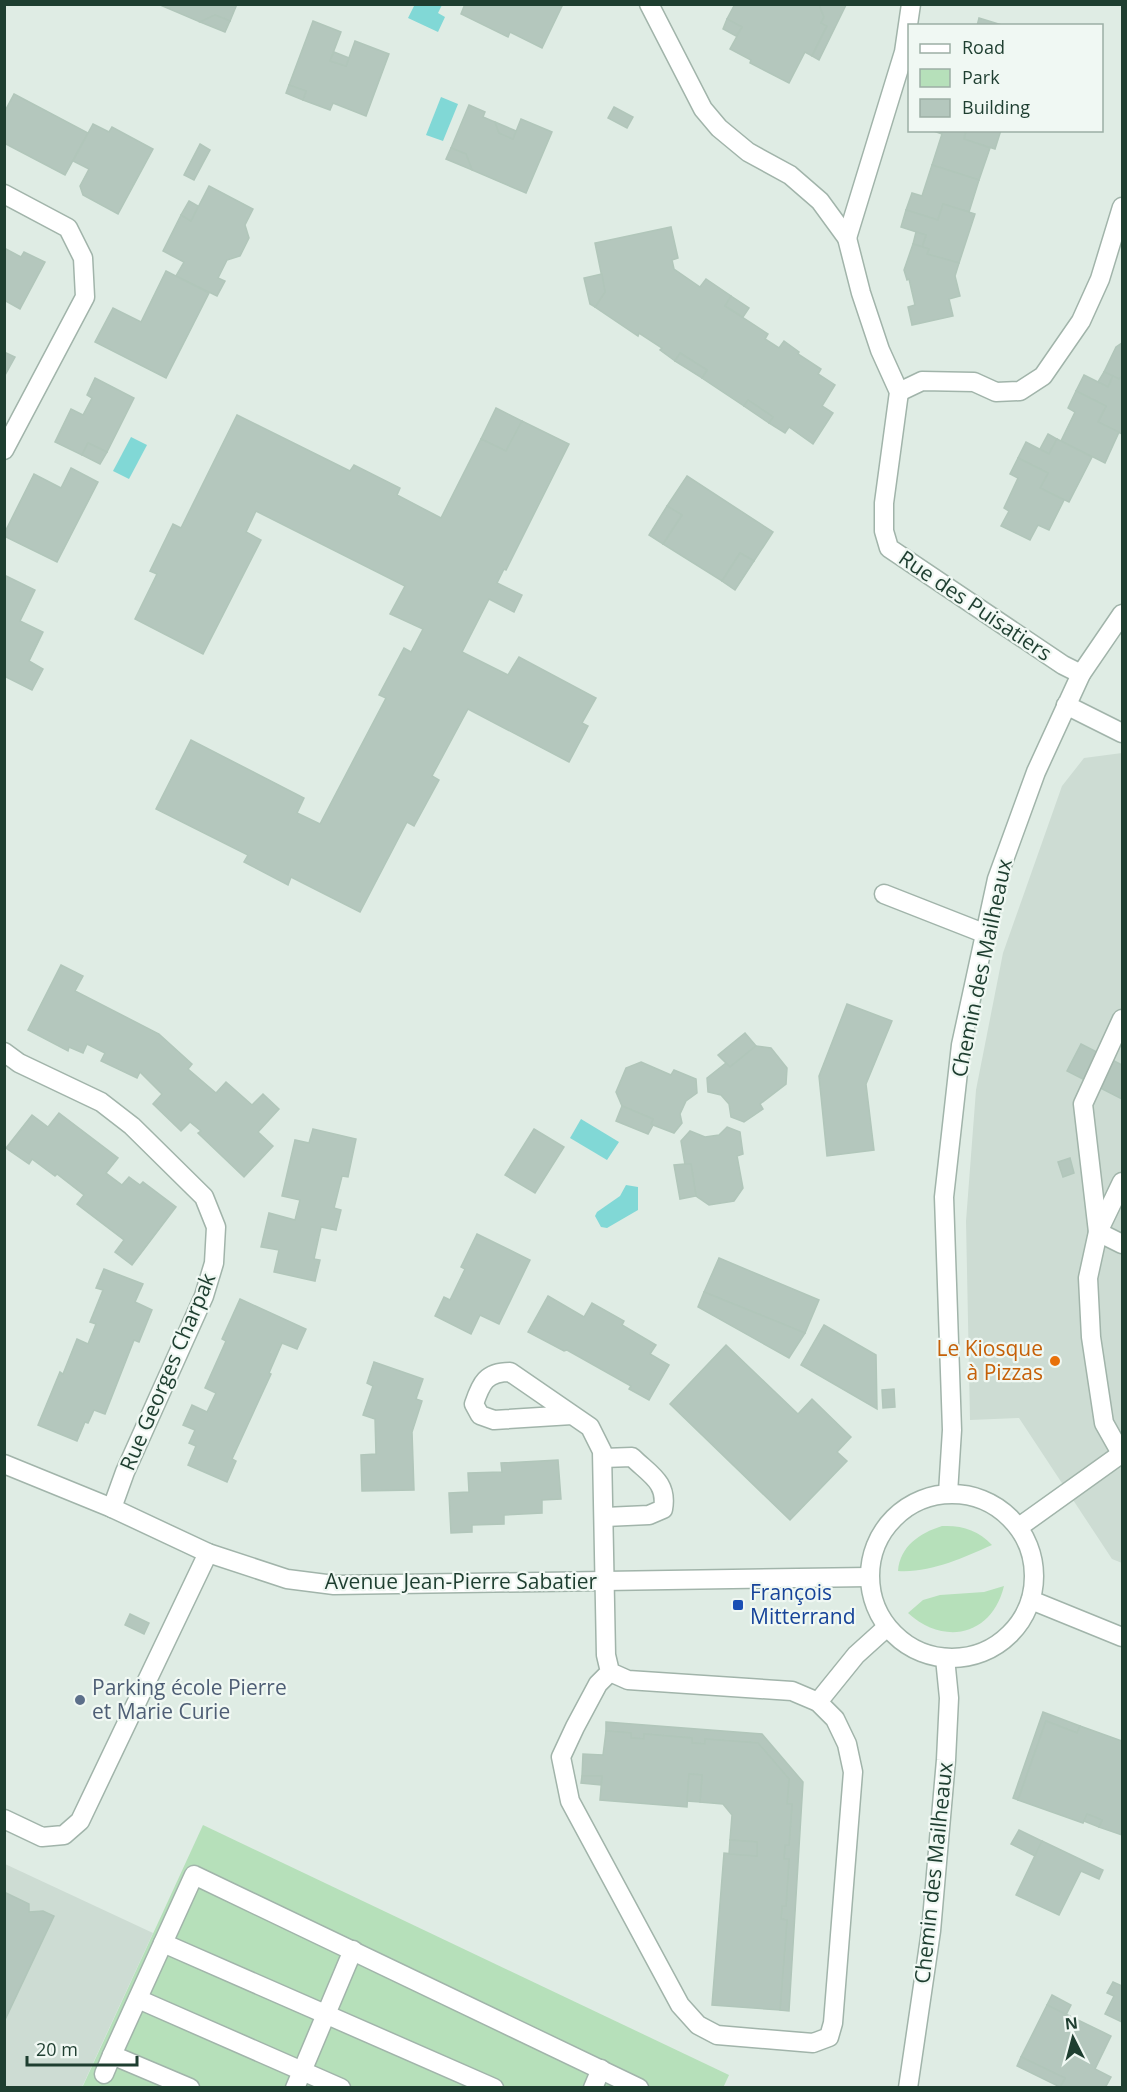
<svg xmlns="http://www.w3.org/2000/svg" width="1127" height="2092" font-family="'Open Sans',sans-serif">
	<rect width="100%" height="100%" fill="#dfece4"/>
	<!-- built -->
	<g fill="#cddcd3">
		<path d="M1122,753V1563L1112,1559L1019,1418L970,1420L966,1221L976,1090L1003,953L1062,786L1084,758Z"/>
		<path d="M5,1864L153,1933L82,2087L5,2088Z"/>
	</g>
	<!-- green -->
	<g fill="#b6e0ba">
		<path d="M942,1526C962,1525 978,1530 992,1545C962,1558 931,1573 898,1571C900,1546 920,1533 942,1526Z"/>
		<path d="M1004,1586C992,1636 944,1646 908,1613L923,1600L940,1595L984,1592Z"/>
		<path d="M203,1825L729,2075L723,2088H82Z"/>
	</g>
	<!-- water -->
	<g fill="#81d8d6">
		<path d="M415,4L442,5L438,13L445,17L438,32L408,18Z"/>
		<path d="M441,97L458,104L443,141L426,135Z"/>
		<path d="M131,437L147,445L129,479L113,471Z"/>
		<path d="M581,1119L619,1142L607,1160L570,1138Z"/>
		<path d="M626,1185L638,1187V1210L607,1228L601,1227L595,1216L597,1212L620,1196Z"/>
	</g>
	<!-- building -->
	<g fill="#b4c7bd" stroke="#b1c6ba" stroke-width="1.5">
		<path d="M158,4H237L230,21L215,15L200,22Z"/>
		<path d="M465,4H563L542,48L510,32L508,37L461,14Z"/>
		<path d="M735,4H821L820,7L824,17L821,23L827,26L812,56L805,52L789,83L750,63L751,60L730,49L742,27L727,19Z"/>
		<path d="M821,4L846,5L819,60L812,56L827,26L821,23L824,17L820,7Z"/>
		<path d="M215,15L230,21L225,32L200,22Z"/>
		<path d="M979,18L1005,26H977Z"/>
		<path d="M727,19L742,27L736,36L723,29Z"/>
		<path d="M313,21L341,32L330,61L346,66L355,41L389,54L366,116L333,103L330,110L303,100L306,91L289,85Z"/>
		<path d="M334,52L349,58L346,66L330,61Z"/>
		<path d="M289,85L306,91L303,100L286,93Z"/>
		<path d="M14,94L88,133L65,175L4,143V113Z"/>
		<path d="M469,105L485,112L483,117L495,122L499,133L513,139L521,119L552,132L526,193L472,170L466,154L451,148Z"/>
		<path d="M614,107L633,117L627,128L608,118Z"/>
		<path d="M495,122L516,131L513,139L499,133Z"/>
		<path d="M93,124L109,132L112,127L153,149L118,214L83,195L80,186L89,169L73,161Z"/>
		<path d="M966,130H1001L995,149L964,139Z"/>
		<path d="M966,130L964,139L990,148L979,180L932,165L942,134L931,130Z"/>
		<path d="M200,144L210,150L194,180L184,175Z"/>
		<path d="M451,148L466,154L472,170L446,159Z"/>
		<path d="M932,165L979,180L969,212L943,204L938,220L906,210L912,193L922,196Z"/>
		<path d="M209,186L253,209L245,225L249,238L240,256L227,260L218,278L225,281L217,296L176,276L184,262L163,251L181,215L191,221Z"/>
		<path d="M189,201L198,206L191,221L181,215Z"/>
		<path d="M943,204L975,214L959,263L927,254L929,249L922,247L926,235L901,227L906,210L938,220Z"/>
		<path d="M671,227L678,258L672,260L674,269L700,287L706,279L731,296L725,306L768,334L765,339L779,348L784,341L799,352L798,354L821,369L818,374L835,385L822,406L833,413L813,444L789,427L785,433L769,423L773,417L748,400L744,406L702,378L707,370L680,353L675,361L660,350L662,348L639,333L638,336L595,307L605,292L595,243Z"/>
		<path d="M916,232L926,235L922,247L913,244Z"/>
		<path d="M913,244L929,249L927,254L959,263L955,276L960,296L949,299L953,316L912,325L908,307L915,305L909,279L907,280L904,270Z"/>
		<path d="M4,248L21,257L24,252L45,262L20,309L4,300Z"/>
		<path d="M166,271L209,293L166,378L95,342L113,308L141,322Z"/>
		<path d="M602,274L605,292L595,307L590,304L584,278Z"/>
		<path d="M731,296L749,308L743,317L725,306Z"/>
		<path d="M1122,343V376L1119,379L1104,372L1116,347Z"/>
		<path d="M4,352L15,357L4,377Z"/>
		<path d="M680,353L707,370L702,378L675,361Z"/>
		<path d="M1104,372L1113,376L1108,387L1098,382Z"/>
		<path d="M1084,375L1108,387L1113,376L1119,379L1122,376V434L1098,422L1106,406L1076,391Z"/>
		<path d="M95,378L134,398L107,452L88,443L82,455L55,442L71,409L83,415L92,398L87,395Z"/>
		<path d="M1076,391L1106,406L1098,422L1119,432L1105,463L1061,441L1075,412L1068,408Z"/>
		<path d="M748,400L773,417L769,423L744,406Z"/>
		<path d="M496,408L522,421L506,451L481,439Z"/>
		<path d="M237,415L350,471L354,465L400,488L397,495L441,518L481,439L506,451L522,421L569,444L506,570L504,569L497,583L522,595L514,612L489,599L462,652L508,675L519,657L596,698L582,723L588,726L569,762L468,709L432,776L439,780L414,826L407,822L360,912L291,877L288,885L244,862L248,855L156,809L191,740L304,798L297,813L320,824L386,698L379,695L404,648L411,652L423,629L390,614L405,586L256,511L246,532L261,540L203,654L135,619L157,574L150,571L173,524L181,528Z"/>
		<path d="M1048,434L1057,439L1049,454L1040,449Z"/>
		<path d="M1057,439L1092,457L1069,502L1040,488L1048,473L1018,458L1026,442L1049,454Z"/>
		<path d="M88,443L107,452L100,464L82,455Z"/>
		<path d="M1018,458L1048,473L1040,488L1064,500L1049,530L1038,525L1030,540L1001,526L1009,511L1004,508L1018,478L1010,474Z"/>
		<path d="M71,468L98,482L57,562L4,536V534L34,474L61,488Z"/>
		<path d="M687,476L773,532L754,561L740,553L722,581L663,544L682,515L667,506Z"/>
		<path d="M667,506L682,515L663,544L649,535Z"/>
		<path d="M740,553L754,561L735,590L722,581Z"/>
		<path d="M4,575L35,590L20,621L43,632L29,661L43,669L32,690L4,676Z"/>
		<path d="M61,965L83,976L75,991L159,1034L192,1064L188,1069L216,1093L226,1082L252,1105L263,1094L279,1109L258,1132L273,1146L244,1177L198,1133L201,1131L190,1122L181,1131L153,1104L162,1094L140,1072L137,1078L101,1061L105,1053L87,1044L83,1053L69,1047L68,1051L28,1030Z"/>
		<path d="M847,1004L892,1021L866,1084L874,1150L827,1156L819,1076Z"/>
		<path d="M745,1033L756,1046L730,1067L718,1055Z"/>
		<path d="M1081,1044L1122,1065V1099L1067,1071Z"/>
		<path d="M756,1046L771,1048L787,1068L786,1084L760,1104L763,1109L744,1122L731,1117L729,1104L721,1095L708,1092L707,1078L726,1063L730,1067Z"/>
		<path d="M641,1062L671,1075L674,1070L696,1079L697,1093L686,1101L680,1114L682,1123L674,1133L653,1125L651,1124L653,1119L622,1106L616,1092L626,1068Z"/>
		<path d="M622,1106L653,1119L651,1124L653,1125L648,1134L616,1121Z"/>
		<path d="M59,1113L118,1158L106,1173L122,1185L129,1177L140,1185L143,1182L176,1207L132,1265L115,1252L124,1240L77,1204L84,1195L57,1174L55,1176L32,1159L29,1164L6,1148L32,1115L48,1127Z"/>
		<path d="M727,1127L740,1132L743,1154L737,1156L743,1188L734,1201L709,1205L696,1196L691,1164L685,1165L681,1141L690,1131L705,1137L719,1135Z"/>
		<path d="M313,1129L356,1139L348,1177L342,1176L334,1208L341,1210L336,1230L321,1227L314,1259L320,1260L315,1281L274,1272L279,1250L261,1247L269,1213L295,1220L300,1200L282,1196L295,1140L309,1143Z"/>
		<path d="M534,1129L564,1147L535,1193L505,1175Z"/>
		<path d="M1070,1158L1074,1173L1063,1177L1058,1162Z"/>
		<path d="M685,1164H691L696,1196L680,1199L674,1165Z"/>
		<path d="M477,1234L530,1260L499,1324L480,1315L471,1334L435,1316L444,1297L450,1300L465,1269L461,1267Z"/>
		<path d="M719,1258L819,1300L805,1333L704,1292Z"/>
		<path d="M104,1269L143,1284L135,1302L152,1310L139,1342L134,1340L105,1414L94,1410L88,1423L85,1422L77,1441L38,1425L60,1372L63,1374L77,1339L88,1344L96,1324L90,1322L103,1290L96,1288Z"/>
		<path d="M704,1292L805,1333L789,1358L698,1307Z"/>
		<path d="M548,1296L584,1317L592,1303L624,1321L622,1325L656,1345L650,1354L669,1365L649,1400L629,1389L631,1386L567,1350L564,1351L528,1332Z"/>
		<path d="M240,1299L306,1329L297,1349L282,1343L269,1373L271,1374L232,1459L236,1461L227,1482L188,1465L196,1446L189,1443L195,1430L183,1425L192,1405L207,1412L216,1393L205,1388L226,1341L222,1339Z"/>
		<path d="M824,1325L876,1355L877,1409L801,1365Z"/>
		<path d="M726,1345L798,1414L812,1399L851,1437L837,1452L847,1461L790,1520L670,1404Z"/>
		<path d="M374,1362L423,1379L416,1399L422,1401L412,1432L414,1490L362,1491L361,1455L376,1454L375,1419L363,1415L373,1386L367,1383Z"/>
		<path d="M894,1389L895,1407L883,1408L882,1390Z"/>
		<path d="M558,1460L561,1499L542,1500V1513L504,1515V1524L472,1525V1532L451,1533L449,1493L469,1492L468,1473L502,1472L501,1463Z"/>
		<path d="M130,1614L149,1623L144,1634L125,1625Z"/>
		<path d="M1043,1712L1080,1726L1077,1733L1046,1721L1018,1800L1013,1798Z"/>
		<path d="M1046,1721L1077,1733L1080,1726L1122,1741V1835L1099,1827L1102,1820L1087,1814L1083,1823L1018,1800Z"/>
		<path d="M606,1722L762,1734L803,1782L789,2011L780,2010L787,1920L781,1919L782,1906H786L789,1859H784L785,1845H789L792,1804H787L789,1779L758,1743L705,1739V1744L692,1743V1738L644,1734V1739L631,1738V1733L606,1731Z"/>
		<path d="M606,1731L631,1733V1738L644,1739V1734L692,1738V1743L705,1744V1739L758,1743L789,1779L787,1804H792L789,1845H785L784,1859H789L786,1906H782L781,1919L787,1920L780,2010L712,2005L724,1853L757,1856V1842L730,1840L732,1815L723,1804L700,1802L702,1775L689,1774L687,1807L600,1800L602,1776H582L583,1754L603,1755Z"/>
		<path d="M689,1774L702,1775L700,1802L687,1801Z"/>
		<path d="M582,1776H602L601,1785L581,1783Z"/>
		<path d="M1087,1814L1102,1820L1099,1827L1084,1821Z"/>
		<path d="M1019,1830L1042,1841L1035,1856L1011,1844Z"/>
		<path d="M730,1840L757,1842V1856L729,1854Z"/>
		<path d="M1042,1841L1103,1870L1099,1879L1081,1871L1059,1915L1016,1895Z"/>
		<path d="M4,1892L29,1904V1912L43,1911L54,1916L4,2022Z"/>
		<path d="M1113,1982L1122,1986V2022L1105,2014L1114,1996L1107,1993Z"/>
		<path d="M1052,1995L1071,2005L1066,2015L1047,2005Z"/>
		<path d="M1047,2005L1111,2036L1095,2069L1111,2077L1105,2088H1062L1060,2087L1065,2078L1021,2057Z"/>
		<path d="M1021,2057L1065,2078L1060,2087L1017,2066Z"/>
	</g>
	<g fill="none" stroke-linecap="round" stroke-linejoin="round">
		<defs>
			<g id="minor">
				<path d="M649,4L703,109L719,128L748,152L790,175L820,201L847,238L861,293L880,350L899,392L884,503V531L889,548L1063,665L1081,674"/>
				<path d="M4,194L68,228L83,258L85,297L4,450"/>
				<path d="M847,238L904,52L911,4"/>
				<path d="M899,392L922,381L974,382L996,392L1020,391L1043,376L1081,321L1100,279L1122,207"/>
				<path d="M1066,705L1122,733"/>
				<path d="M884,894L986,934"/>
				<path d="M1122,1019L1083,1104L1098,1232L1122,1244"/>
				<path d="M4,1052L19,1063L101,1102L132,1126L204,1197L216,1227L214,1263L204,1296L125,1472L112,1508"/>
				<path d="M1122,1182L1098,1232L1088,1278L1091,1337L1104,1423L1122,1455"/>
				<path d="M572,1415L494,1420L480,1415L474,1404C481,1383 486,1372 510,1372L590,1427L602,1451L606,1655L610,1672L628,1680L792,1691L818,1702L835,1719L847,1744L853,1772L833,2023L829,2037L813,2043L717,2035L698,2025L680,2005L570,1801L561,1757L575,1727L598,1684L610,1672"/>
				<path d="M603,1458L632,1457C649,1474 668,1482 663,1509L649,1515L605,1517"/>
				<path d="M4,1464L112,1508L208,1553L287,1579L334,1585L869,1577"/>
				<path d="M948,1493L952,1430L944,1197L961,1045L997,879L1036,772L1081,674L1122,614"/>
				<circle cx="952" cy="1576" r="82"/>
				<path d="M1019,1527L1121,1454"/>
				<path d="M1031,1600L1122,1637"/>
				<path d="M818,1702L856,1655L887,1627"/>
				<path d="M4,1819L42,1837L64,1835L80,1821L208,1553"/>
				<path d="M163,1943L494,2088"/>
				<path d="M138,1999L341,2088"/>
				<path d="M104,2074L112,2055"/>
				<path d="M190,2088L112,2055L194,1875L639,2088"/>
				<path d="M295,2088L353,1950"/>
				<path d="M593,2088L601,2069"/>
				<path d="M908,2088L931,1931L946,1760L949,1698L945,1658"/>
			</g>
		</defs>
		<!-- minor casing -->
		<use href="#minor" stroke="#a1b4aa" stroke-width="21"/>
		<!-- minor -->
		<use href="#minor" stroke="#fff" stroke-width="18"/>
	</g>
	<!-- markers -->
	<circle fill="#e8710a" stroke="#f0f8f3" stroke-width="2" cx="1055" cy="1361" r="6"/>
	<rect fill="#1a4fb4" stroke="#f0f8f3" stroke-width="2" x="732" y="1599" width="12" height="12" rx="3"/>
	<circle fill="#5c6f8a" stroke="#f0f8f3" stroke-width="2" cx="80" cy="1700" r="6"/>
	<g text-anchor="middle" stroke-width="4.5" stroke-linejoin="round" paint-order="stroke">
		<!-- street labels -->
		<g font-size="21" fill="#1e3e30" stroke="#f0f8f3">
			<text transform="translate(975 606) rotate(34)" y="7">Rue des Puisatiers</text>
			<text transform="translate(982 968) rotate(-78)" y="7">Chemin des Mailheaux</text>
			<text transform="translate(168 1372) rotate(-67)" y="7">Rue Georges Charpak</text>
			<text x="461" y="1589">Avenue Jean-Pierre Sabatier</text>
			<text transform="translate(934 1873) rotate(-84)" y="7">Chemin des Mailheaux</text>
		</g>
		<!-- food labels -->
		<g font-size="21" fill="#c56008" stroke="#f0f8f3" text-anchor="end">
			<text x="1043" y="1356">Le Kiosque<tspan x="1043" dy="24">à Pizzas</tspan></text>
		</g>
		<!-- transit labels -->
		<g font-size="21" fill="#164399" stroke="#f0f8f3" text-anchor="start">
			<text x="750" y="1600">François<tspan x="750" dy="24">Mitterrand</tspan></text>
		</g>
		<!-- service labels -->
		<g font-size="21" fill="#4e5e75" stroke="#f0f8f3" text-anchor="start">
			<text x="92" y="1695">Parking école Pierre<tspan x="92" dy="24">et Marie Curie</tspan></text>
		</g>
	</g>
	<!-- border -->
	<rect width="1127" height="2092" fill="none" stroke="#1e3e30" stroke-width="12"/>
	<!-- legend -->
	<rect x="908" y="24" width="195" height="108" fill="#f0f8f3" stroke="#9caea5" stroke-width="1.5"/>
	<rect x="920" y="44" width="30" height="9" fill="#ffffff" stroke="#9caea5" stroke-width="1.5"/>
	<text x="962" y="54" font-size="18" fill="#1e3e30">Road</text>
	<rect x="920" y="69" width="30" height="18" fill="#b6e0ba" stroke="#9caea5" stroke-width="1.5"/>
	<text x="962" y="84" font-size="18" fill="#1e3e30">Park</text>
	<rect x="920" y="99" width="30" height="18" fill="#b4c7bd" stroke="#9caea5" stroke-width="1.5"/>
	<text x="962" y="114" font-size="18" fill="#1e3e30">Building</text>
	<!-- north arrow -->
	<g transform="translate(1073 2038) rotate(354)" stroke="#f0f8f3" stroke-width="4.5" paint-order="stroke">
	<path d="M0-4.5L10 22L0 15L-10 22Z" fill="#1e3e30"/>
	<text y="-9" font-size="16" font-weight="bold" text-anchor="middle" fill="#1e3e30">N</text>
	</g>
	<!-- scale -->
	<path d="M27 2056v9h110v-9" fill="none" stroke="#1e3e30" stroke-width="3"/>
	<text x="36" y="2056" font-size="18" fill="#1e3e30" stroke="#f0f8f3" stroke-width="4.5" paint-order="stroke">20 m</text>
</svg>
